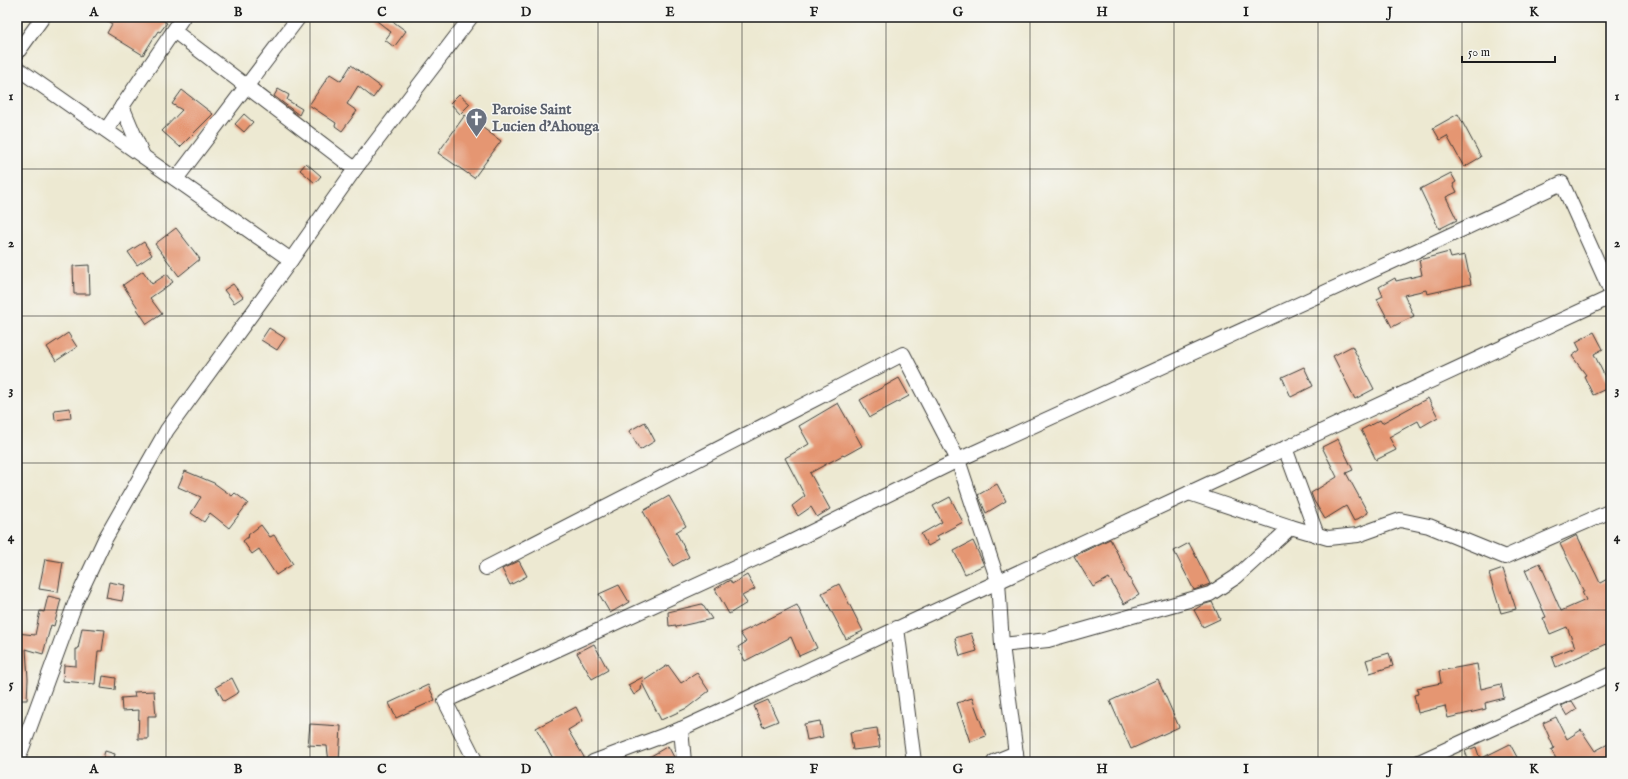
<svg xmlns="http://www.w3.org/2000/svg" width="1628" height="779" font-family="'IM FELL English',serif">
	<rect width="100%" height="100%" fill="#f6f6f2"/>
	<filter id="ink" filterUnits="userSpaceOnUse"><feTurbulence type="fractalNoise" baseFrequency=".025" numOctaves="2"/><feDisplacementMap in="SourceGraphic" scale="8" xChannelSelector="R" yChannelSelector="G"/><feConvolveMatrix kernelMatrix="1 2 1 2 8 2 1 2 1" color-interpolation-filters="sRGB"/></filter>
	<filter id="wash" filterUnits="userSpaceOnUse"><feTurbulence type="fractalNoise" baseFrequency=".012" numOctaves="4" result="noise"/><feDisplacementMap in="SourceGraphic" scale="16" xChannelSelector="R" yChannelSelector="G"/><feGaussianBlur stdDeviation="0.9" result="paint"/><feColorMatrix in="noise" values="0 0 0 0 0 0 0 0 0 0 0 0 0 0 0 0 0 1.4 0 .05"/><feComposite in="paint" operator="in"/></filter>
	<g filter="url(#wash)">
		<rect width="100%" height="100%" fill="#ede9d2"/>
		<g id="blocks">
			<!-- building -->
			<g fill="#e59672">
				<path d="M102,17H158L167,23L160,32L158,31L143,55L107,33L112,24Z"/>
				<path d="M372,17H387L406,31L394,47L385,40L391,32Z"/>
				<path d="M351,65L381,87L373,98L358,86L347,104L357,111L342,131L335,126L336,123L309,105L330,74L341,81Z"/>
				<path d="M278,89L289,95L287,100L302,109L299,115L274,96Z"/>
				<path d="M182,90L213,114L180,147L162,131L182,110L172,104Z"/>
				<path d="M459,94L470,104L460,114L450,103Z"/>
				<path d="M244,114L253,122L244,132L235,124Z"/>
				<path d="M1458,114L1481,157L1464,167L1447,136L1440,140L1433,128Z"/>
				<path d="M465,115L501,141L474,178L438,153Z"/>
				<path d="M306,163L321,176L315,183L300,170Z"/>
				<path d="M1451,173L1456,182L1453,184L1457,192L1446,197L1457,220L1439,229L1420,189Z"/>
				<path d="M176,228L200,259L179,276L155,244Z"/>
				<path d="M144,242L152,255L137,265L128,252Z"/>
				<path d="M1449,252L1451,258L1465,255L1471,284L1427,294L1426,290L1404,295L1414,316L1392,327L1377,299L1383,296L1379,287L1395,278L1396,281L1422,275L1419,260Z"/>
				<path d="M89,265L90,294H74L73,266Z"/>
				<path d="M143,271L152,284L167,274L173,282L150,298L162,314L147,324L137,309L138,308L123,285Z"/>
				<path d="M233,284L243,297L234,303L224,290Z"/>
				<path d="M269,328L285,338L277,350L261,340Z"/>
				<path d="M1594,332L1603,349L1594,354L1610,387L1593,395L1584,376L1586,375L1572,356L1580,350L1576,342Z"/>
				<path d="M68,333L77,347L56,361L47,347Z"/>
				<path d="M1352,346L1374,389L1355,399L1333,356Z"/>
				<path d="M1304,367L1313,386L1291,397L1282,377Z"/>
				<path d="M899,378L909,396L870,417L860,400Z"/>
				<path d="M1428,398L1438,417L1421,427L1418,421L1389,437L1396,450L1376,460L1361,430L1380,420L1382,423Z"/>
				<path d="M838,403L862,446L844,456L843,455L810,473L830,509L817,517L811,507L798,516L792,506L805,496L785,458L809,444L799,426Z"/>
				<path d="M70,408L71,418L55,420L54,410Z"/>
				<path d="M645,422L655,441L640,450L629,431Z"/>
				<path d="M1338,439L1353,470L1346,473L1368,513L1354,521L1346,506L1325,519L1314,501L1311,493L1337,477L1322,447Z"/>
				<path d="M185,471L214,483L232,496L235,493L248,503L229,528L210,513L204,522L191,513L201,497L178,487Z"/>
				<path d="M997,484L1006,501L986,513L978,495Z"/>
				<path d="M669,496L686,526L676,532L689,557L673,566L643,511Z"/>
				<path d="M950,497L963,522L937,536L939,540L928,546L921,534L942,522L933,506Z"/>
				<path d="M261,525L270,537L274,535L293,564L276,575L259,549L252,554L243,541L249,536L248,535Z"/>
				<path d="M1577,535L1600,583L1611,577V642L1556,667L1552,656L1575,647L1567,627L1550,634L1543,618L1546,617L1525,570L1540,563L1561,611L1586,600L1582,592H1584L1560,544Z"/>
				<path d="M1110,539L1126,570L1125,571L1139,595L1124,604L1109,578L1093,587L1074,556Z"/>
				<path d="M973,541L984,565L965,574L954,551Z"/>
				<path d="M1189,543L1210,584L1194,590L1174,551Z"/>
				<path d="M45,559L63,562L58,592L39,589Z"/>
				<path d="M519,561L527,576L510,585L502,569Z"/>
				<path d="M1503,569L1516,609L1501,613L1489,574Z"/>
				<path d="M747,575L755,589L742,596L747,603L729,614L715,589L730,580L732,584Z"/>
				<path d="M109,582L125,585L122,601L106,598Z"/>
				<path d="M839,584L863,631L846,639L822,593Z"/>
				<path d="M619,585L629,602L610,613L599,594Z"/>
				<path d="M48,596L61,599L54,626L51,625L43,654L26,649L28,679L27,700H17V633L35,635L40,611L44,612Z"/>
				<path d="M1212,602L1220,619L1203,627L1194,610L1202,605Z"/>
				<path d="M702,604L712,619L676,627V625L669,626L668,612Z"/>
				<path d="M797,605L817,648L799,656L791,637L745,661L738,647L746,642L740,633Z"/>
				<path d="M82,628L105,630L102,651H98L95,684L63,681L64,665L76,666V649H78Z"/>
				<path d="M971,633L977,651L960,656L955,638Z"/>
				<path d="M594,644L608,670L592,679L577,653Z"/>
				<path d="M1389,653L1393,666L1370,673L1366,660Z"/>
				<path d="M1477,664L1481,689L1501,684L1504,698L1485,703L1486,709L1448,718L1445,706L1418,713L1414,695L1418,694L1417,688L1441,683L1439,671Z"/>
				<path d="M668,665L681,683L697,673L709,691L687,708L661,720L642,683L641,690L634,695L628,685L643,677L642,682Z"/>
				<path d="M103,676L116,678L115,690L101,688Z"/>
				<path d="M232,678L239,692L224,701L216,687Z"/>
				<path d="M1158,679L1179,727L1131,749L1110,701Z"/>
				<path d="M428,685L435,700L396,718L389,703Z"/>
				<path d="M154,691L156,716H148V739H138L139,710L122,711L121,698L135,697L134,692Z"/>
				<path d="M972,698L986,736L970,742L957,703Z"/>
				<path d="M768,700L778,721L763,727L754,706Z"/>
				<path d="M1572,701L1577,709L1567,716L1561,706Z"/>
				<path d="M576,707L583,721L568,730L584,757L575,762H555L536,728Z"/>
				<path d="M1556,717L1567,739L1581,730L1595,751L1608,744L1611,749V762H1558L1551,750L1554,748L1543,723Z"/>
				<path d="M820,721L823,737L807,740L804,724Z"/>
				<path d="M310,724L341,726L339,762H329L327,746L308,745Z"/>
				<path d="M877,728L880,747L853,750L850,732Z"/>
				<path d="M1510,744L1518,759L1513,762H1469L1465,751L1476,747L1480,759Z"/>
				<path d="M668,746L675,759L670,762H641Z"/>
				<path d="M105,751L115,754L113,762H102Z"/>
			</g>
		</g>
	</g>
	<g filter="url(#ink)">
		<use href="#blocks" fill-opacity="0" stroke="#3b3b37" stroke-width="1"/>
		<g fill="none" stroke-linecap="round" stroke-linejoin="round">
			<defs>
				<g id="street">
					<path d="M174,31L355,169"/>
					<path d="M17,53L43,17"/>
					<path d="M17,68L291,260"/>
					<path d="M122,106L143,156"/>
					<path d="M106,130L183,17"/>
					<path d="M176,179L299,17"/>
					<path d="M1285,448L1317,535"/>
					<path d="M1189,493L1291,527"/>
					<path d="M486,568L903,354L958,460L998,581L1002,645L1017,762"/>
					<path d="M897,628L914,762"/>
					<path d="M1002,645L1048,640L1210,594L1236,577L1291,527L1328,538L1358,535L1400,520L1429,526L1505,557L1611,511"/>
					<path d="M681,729L684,762"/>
					<path d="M17,762L76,601L105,539L167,430L291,260L355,169L471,17"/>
					<path d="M476,762L445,701L787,544L958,460L1431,244L1562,183L1611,292"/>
					<path d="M593,762L681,729L1611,297"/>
					<path d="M994,762L1016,753"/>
					<path d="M1419,762L1611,674"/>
				</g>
			</defs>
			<!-- street casing -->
			<use href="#street" stroke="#3b3b37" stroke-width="16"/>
			<!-- street -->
			<use href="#street" stroke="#fff" stroke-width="14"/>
		</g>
	</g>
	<!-- grid -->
	<path fill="none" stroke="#1c1c1c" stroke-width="1" stroke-opacity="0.55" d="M166,17V762M310,17V762M454,17V762M598,17V762M742,17V762M886,17V762M1030,17V762M1174,17V762M1318,17V762M1462,17V762M17,169H1611M17,316H1611M17,463H1611M17,610H1611"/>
	<!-- icons -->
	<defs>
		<symbol id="church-pin" viewBox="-11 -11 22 30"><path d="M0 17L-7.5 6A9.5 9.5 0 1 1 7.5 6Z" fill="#6b7280" stroke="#f6f6f2"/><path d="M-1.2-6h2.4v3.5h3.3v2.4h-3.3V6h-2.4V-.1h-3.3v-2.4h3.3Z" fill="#fff"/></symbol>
	</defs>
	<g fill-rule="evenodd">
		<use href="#church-pin" x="464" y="106" width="25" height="34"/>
	</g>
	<g text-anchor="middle" stroke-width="3" stroke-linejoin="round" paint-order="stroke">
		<!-- worship labels -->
		<g font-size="15" font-weight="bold" fill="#5b616d" stroke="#f6f6f2" text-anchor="start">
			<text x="492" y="114">Paroise Saint<tspan x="492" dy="17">Lucien d'Ahouga</tspan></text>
		</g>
	</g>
	<!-- margin -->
	<rect width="1628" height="779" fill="none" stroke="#f6f6f2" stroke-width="44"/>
	<!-- scale -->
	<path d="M1462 56v6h93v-6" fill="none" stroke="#1c1c1c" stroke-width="2"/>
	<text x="1468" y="56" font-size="12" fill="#1c1c1c" stroke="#f6f6f2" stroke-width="3" paint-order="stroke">50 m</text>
	<rect x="22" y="22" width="1584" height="735" fill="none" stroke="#1c1c1c" stroke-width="1.5"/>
	<g font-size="13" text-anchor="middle" font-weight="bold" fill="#1c1c1c">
		<text x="94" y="16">A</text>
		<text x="238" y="16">B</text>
		<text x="382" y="16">C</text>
		<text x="526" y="16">D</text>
		<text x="670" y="16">E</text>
		<text x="814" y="16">F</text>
		<text x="958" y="16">G</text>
		<text x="1102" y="16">H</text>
		<text x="1246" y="16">I</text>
		<text x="1390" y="16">J</text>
		<text x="1534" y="16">K</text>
		<text x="11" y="100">1</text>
		<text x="1617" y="100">1</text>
		<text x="11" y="247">2</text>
		<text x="1617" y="247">2</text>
		<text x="11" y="394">3</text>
		<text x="1617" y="394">3</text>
		<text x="11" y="541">4</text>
		<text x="1617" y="541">4</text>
		<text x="11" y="688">5</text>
		<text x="1617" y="688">5</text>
		<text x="94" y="773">A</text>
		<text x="238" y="773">B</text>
		<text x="382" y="773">C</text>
		<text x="526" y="773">D</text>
		<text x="670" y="773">E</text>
		<text x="814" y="773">F</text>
		<text x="958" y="773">G</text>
		<text x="1102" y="773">H</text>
		<text x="1246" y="773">I</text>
		<text x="1390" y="773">J</text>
		<text x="1534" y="773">K</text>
	</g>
</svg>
